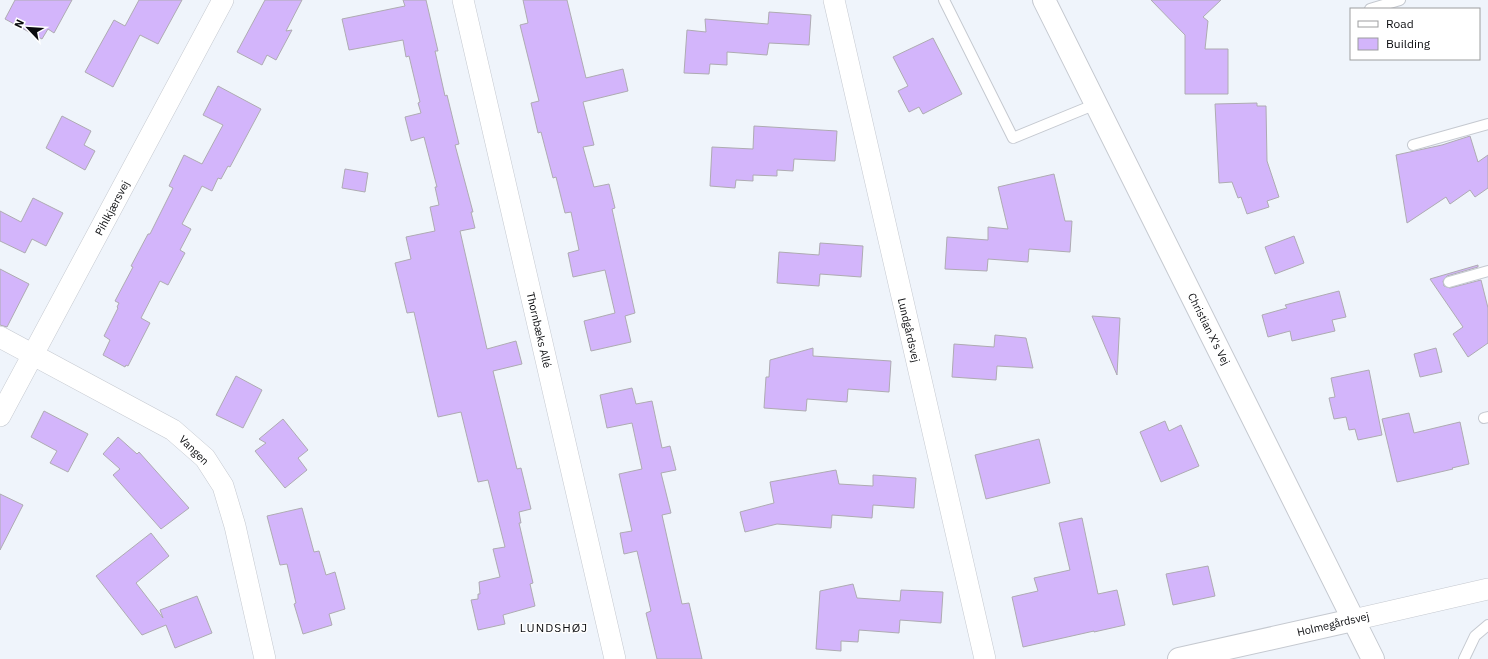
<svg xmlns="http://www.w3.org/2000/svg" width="1488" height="659" font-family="'IBM Plex Sans',sans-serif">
	<rect width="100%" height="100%" fill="#eff4fb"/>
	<!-- building -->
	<g fill="#d3b5fb" stroke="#aeabb2">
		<path d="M15,0H72L54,33L48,29L42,39L5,19Z"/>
		<path d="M139,0H182L158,44L140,35L113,87L85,72L114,20L125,26Z"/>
		<path d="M265,0H302L286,31L292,30L276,60L267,55L262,65L237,52Z"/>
		<path d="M403,0H426L438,51H435L445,96L447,95L459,144L455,145L473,212H471L475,228L460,231L487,349L516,341L522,364L493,371L517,469L521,468L531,509L519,512L521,523H519L533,583L530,584L535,606L503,615L505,624L478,630L471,600L478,599V594H480L479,582L500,577L493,549L505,547L488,480L478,482L461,412L438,417L414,312L407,313L395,263L411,259L406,237L435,231L430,207L439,205L435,187H437L424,137L411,141L405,117L421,113L418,103L420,102L409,56L406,57L403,40L349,50L342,19L405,6Z"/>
		<path d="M523,0H567L586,78L623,69L628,91L583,102L594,145L583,147L594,187L609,184L615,208L612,209L635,313L625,316L631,342L591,351L584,321L615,313L605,270L573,277L568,253L579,250L571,212L565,213L556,177L553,178L541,132L538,133L531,103L539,101L520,25L528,23Z"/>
		<path d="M1151,0H1221L1203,17L1208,21L1205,49H1228V94H1185V35Z"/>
		<path d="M769,12L811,15L809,45L769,43L767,55L727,52V65L710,64L709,74L684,73L687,30L706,32L705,19L768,24Z"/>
		<path d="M933,38L962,94L923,114L919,107L909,112L898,91L908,86L893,57Z"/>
		<path d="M218,86L261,109L230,167L228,166L221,179L218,178L212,191L202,186L182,224L191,229L180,250L185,253L168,285L160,281L141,318L150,323L128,366L126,365L125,367L103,355L110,340L104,336L118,308L117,307L119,303L115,301L133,267L131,266L148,234H150L173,188L169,186L184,155L202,164L223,125L203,115Z"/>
		<path d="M1257,103V106H1266L1267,161L1279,197L1267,201L1269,207L1247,214L1241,197L1238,198L1232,182L1219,183L1215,104Z"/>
		<path d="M62,116L91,131L84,145L95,151L85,170L46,148Z"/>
		<path d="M754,126L837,131L835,161L794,159L793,171L777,170V176L753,175V181L736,180L735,188L710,186L712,147L753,149Z"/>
		<path d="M1470,136L1478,162L1488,155V188L1475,197L1470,190L1450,204L1446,197L1407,223L1396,155L1442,145Z"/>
		<path d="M345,169L368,173L365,192L342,188Z"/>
		<path d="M1054,174L1065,221H1072L1070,252L1029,249L1028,262L988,259L987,271L945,269L947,237L988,240V227L1008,229L998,187Z"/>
		<path d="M33,198L63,213L46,246L32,239L25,253L0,241V211L21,222Z"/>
		<path d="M1294,236L1304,263L1275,274L1265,247Z"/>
		<path d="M820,243L863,246L861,277L820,274L819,286L777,283L779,252L819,255Z"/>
		<path d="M1478,265V267L1447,276L1443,281L1444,286L1450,288L1481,280L1488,308V343L1468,357L1453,334L1463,327L1430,279Z"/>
		<path d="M0,269L29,284L7,327L0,325Z"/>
		<path d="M1339,291L1346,317L1332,320L1335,331L1292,341L1290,331L1268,337L1262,315L1287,308L1285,305Z"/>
		<path d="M1092,316L1120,318L1117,375Z"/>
		<path d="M995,335L1026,338L1033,368L997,366L996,380L952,377L954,344L994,347Z"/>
		<path d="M813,348V356L891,361L889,392L848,389L847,402L807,399L806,411L764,408L766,377H769L770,360Z"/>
		<path d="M1436,348L1442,372L1420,377L1414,354Z"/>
		<path d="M1369,370L1382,435L1358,440L1355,429L1349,430L1346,417L1334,419L1329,398L1335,397L1331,378Z"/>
		<path d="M236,376L262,390L243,428L216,415Z"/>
		<path d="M632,388L636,404L652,401L662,448L670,446L676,470L661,473L671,513L662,515L682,604L689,603L702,659H657L646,613L651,611L637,551L624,554L620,533L632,531L619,474L642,469L632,423L607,428L600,395Z"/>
		<path d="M44,411L88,434L68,472L50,463L57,451L31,437Z"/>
		<path d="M1409,413L1414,433L1460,422L1469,464L1452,468L1453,469L1397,482L1382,419Z"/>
		<path d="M283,419L308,450L298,458L307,470L285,488L255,451L266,443L259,439Z"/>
		<path d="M1165,421L1169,431L1181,425L1199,466L1161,482L1140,432Z"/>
		<path d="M118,437L137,454L139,452L189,508L161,529L113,475L120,469L103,454Z"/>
		<path d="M1039,439L1050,483L986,499L975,455Z"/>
		<path d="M836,470L839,484L873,486V475L916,478L914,508L873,505L872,518L832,515L831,528L777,524L745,532L740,512L774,503L770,482Z"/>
		<path d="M0,494L23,505L0,550Z"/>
		<path d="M302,508L314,552L319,551L326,575L335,572L345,609L329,614L332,625L303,634L294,604L296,603L287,564L280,565L267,516Z"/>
		<path d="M1082,518L1098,594L1117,590L1125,625L1094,632V631L1023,647L1012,597L1038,591L1034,578L1070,570L1059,523Z"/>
		<path d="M151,533L169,556L136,583L163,618L160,610L197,596L212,633L175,648L166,625L142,635L96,576Z"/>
		<path d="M1208,566L1215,596L1173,605L1166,574Z"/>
		<path d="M853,584L857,598L900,601L901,590L943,592L941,623L900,620L899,633L859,630L858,642L841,641V651L816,649L820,591Z"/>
	</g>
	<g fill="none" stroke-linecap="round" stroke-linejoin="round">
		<defs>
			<g id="service">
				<path d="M944,0L1013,138L1096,104"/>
				<path d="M1370,9L1400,0"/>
				<path d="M1413,145L1488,124"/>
				<path d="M1449,282L1488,271"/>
				<path d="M1484,418L1488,417"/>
				<path d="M1464,659L1475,636L1488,625"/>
			</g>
			<g id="minor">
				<path d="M463,0L615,659"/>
				<path d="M834,0L985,659"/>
				<path d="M0,337L173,430L205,458L223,486L235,526L265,659"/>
				<path d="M0,416L223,0"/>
				<path d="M1353,620L1488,589"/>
			</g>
			<g id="tertiary">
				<path d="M1044,0L1373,659"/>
				<path d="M1179,659L1353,620"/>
			</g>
		</defs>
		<!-- service casing -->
		<use href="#service" stroke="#c5c9d0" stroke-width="12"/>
		<!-- minor casing -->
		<use href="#minor" stroke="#c5c9d0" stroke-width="22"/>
		<!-- tertiary casing -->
		<use href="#tertiary" stroke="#c5c9d0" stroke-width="24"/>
		<!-- service -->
		<use href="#service" stroke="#fff" stroke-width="10"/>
		<!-- minor -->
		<use href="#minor" stroke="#fff" stroke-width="21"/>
		<!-- tertiary -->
		<use href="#tertiary" stroke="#fff" stroke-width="22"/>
	</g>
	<g text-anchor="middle" stroke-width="3" stroke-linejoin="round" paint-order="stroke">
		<!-- street labels -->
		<g font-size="11" fill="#0b0c0f" stroke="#fff">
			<text transform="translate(112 208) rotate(-62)" y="4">Pihlkjærsvej</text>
			<text transform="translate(1209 329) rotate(63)" y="4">Christian X's Vej</text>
			<text transform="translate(539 330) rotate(77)" y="4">Thornbæks Allé</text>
			<text transform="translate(909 330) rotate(77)" y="4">Lundgårdsvej</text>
			<text transform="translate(194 450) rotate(45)" y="4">Vangen</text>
			<text transform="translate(1333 624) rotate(-13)" y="4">Holmegårdsvej</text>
		</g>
		<!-- neighbourhood labels -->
		<g font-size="12" letter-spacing="1" fill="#0b0c0f" stroke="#fff">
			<text x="554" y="632">LUNDSHØJ</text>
		</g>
	</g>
	<!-- legend -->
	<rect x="1350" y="8" width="130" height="52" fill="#ffffff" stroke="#9d9e9f"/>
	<rect x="1358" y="21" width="20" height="6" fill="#ffffff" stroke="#9d9e9f"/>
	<text x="1386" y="28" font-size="12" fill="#0b0c0f">Road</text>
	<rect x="1358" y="38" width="20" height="12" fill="#d3b5fb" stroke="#9d9e9f"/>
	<text x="1386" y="48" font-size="12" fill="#0b0c0f">Building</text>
	<!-- north arrow -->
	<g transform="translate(28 28) rotate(295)" stroke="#ffffff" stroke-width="3" paint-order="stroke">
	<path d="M0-3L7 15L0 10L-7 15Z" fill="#0b0c0f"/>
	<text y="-6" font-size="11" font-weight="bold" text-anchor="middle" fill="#0b0c0f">N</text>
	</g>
</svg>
